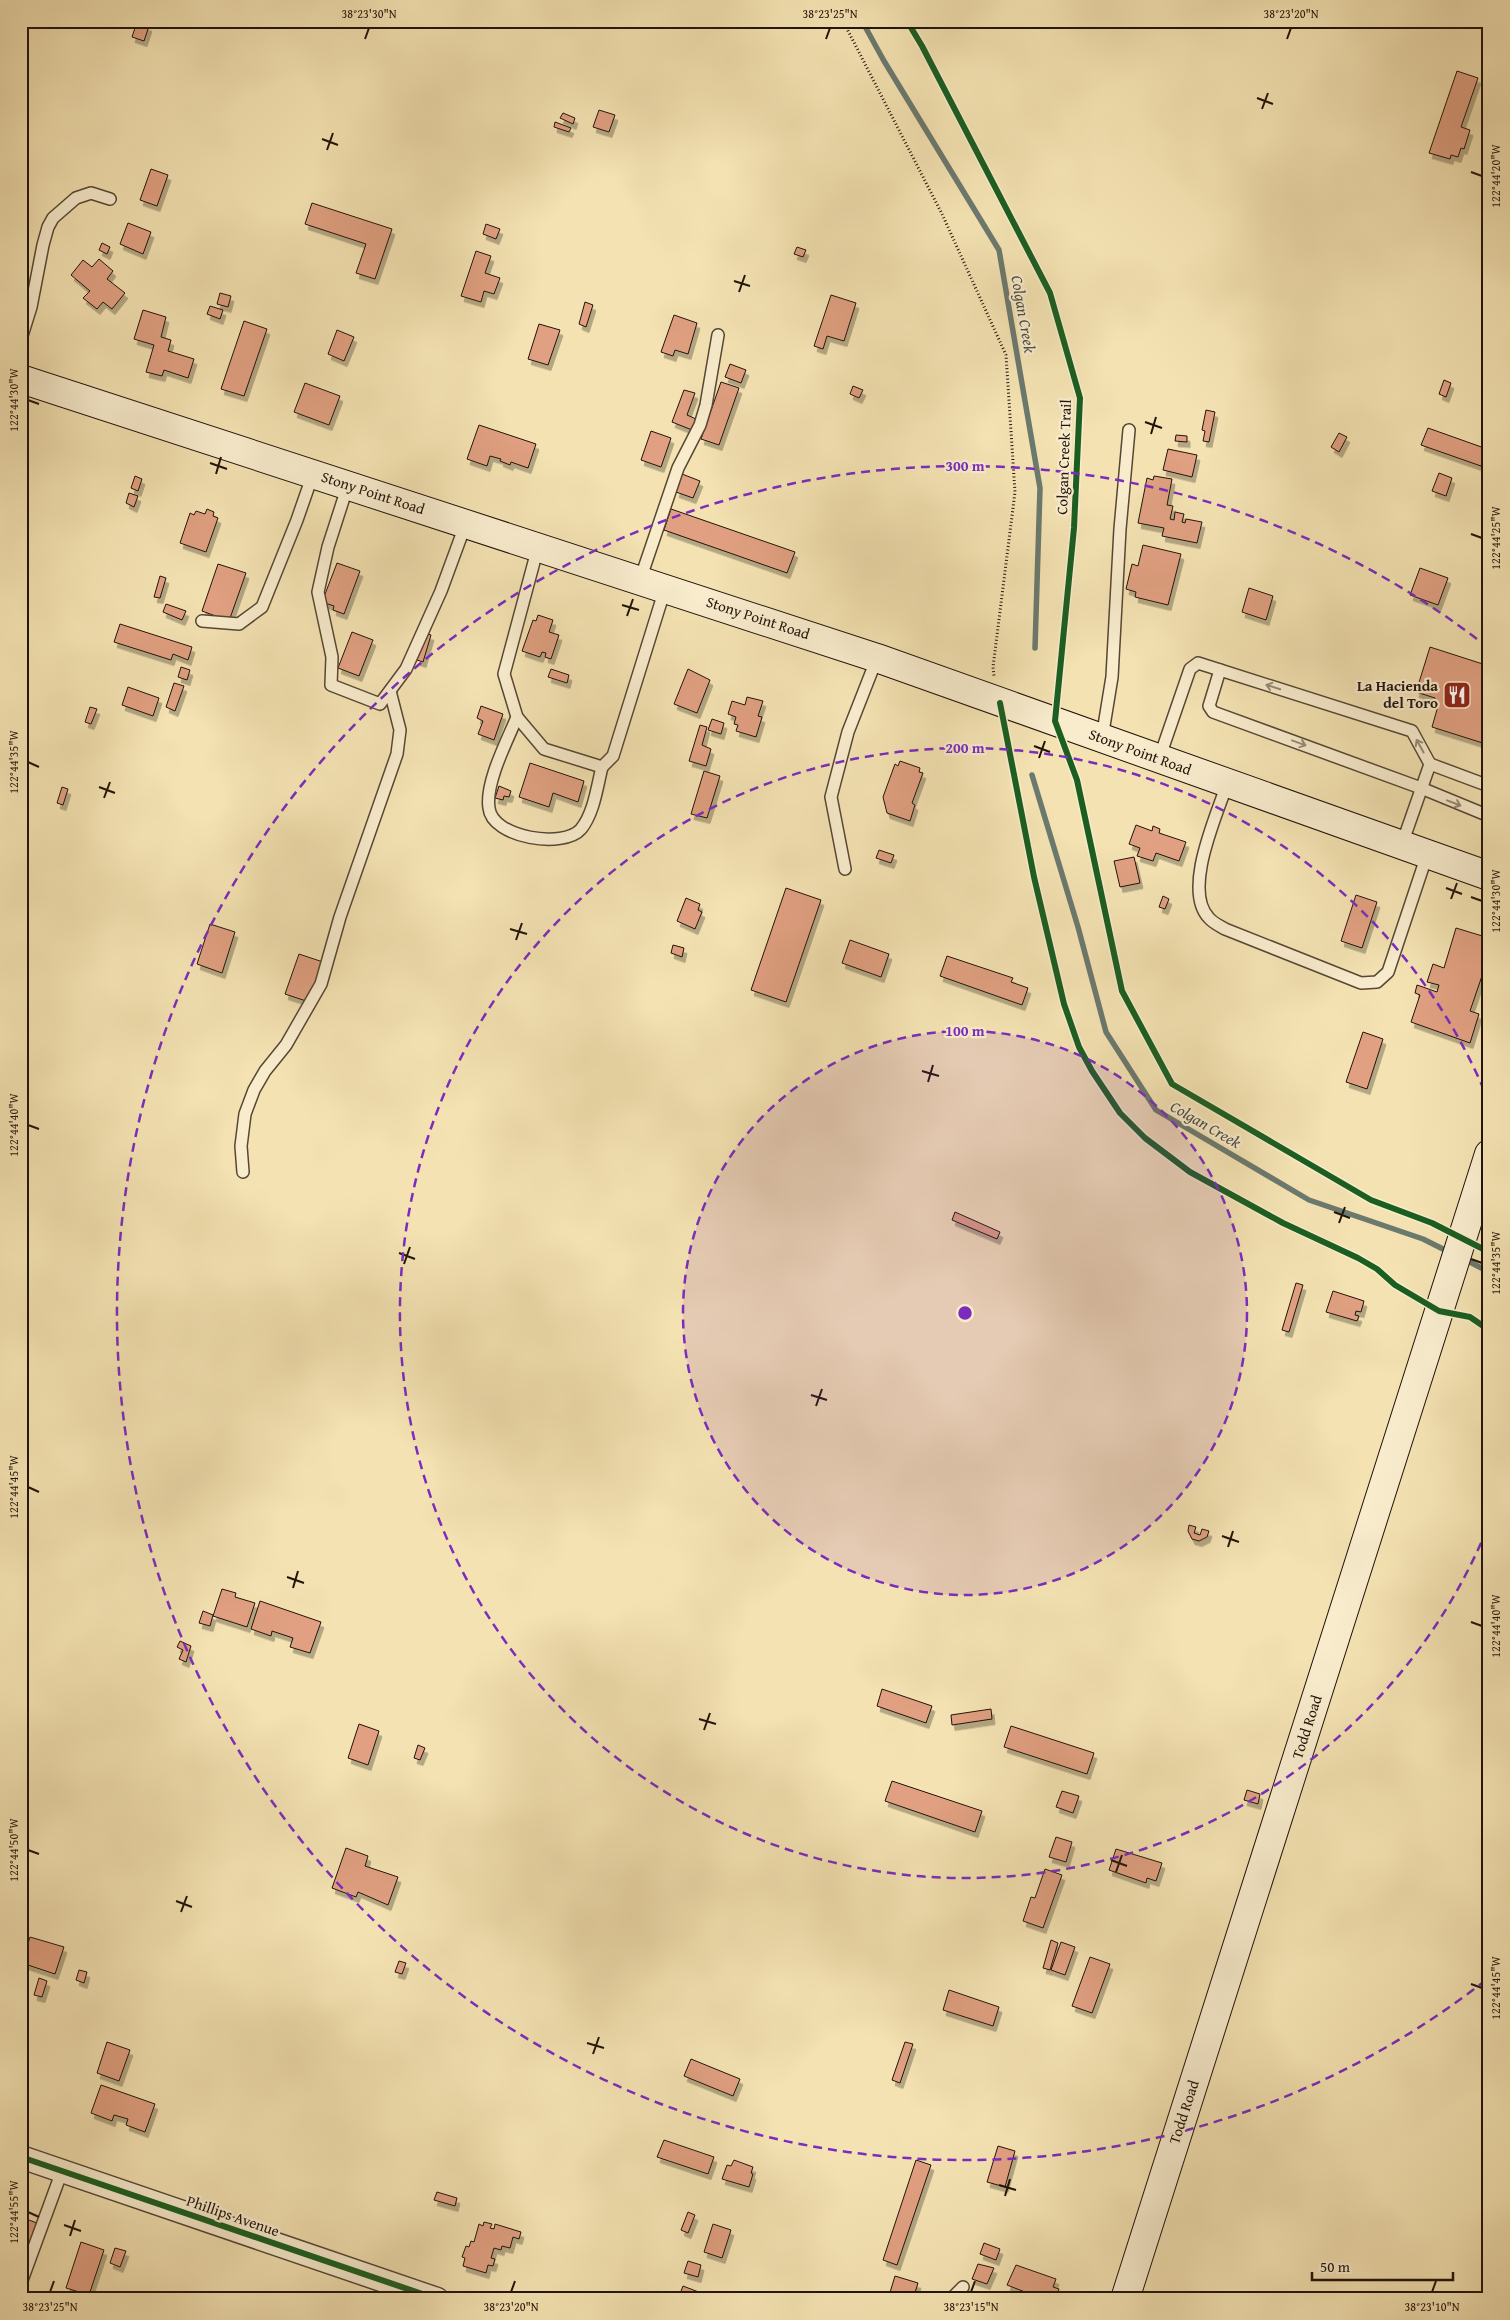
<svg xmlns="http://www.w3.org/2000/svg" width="1510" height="2320" font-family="'Gentium Book Plus',serif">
	<defs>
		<filter id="shadow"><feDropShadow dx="3" dy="5.5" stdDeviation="0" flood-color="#0004"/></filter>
	</defs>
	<rect width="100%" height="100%" fill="#f4e2b2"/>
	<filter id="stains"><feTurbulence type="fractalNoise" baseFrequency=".004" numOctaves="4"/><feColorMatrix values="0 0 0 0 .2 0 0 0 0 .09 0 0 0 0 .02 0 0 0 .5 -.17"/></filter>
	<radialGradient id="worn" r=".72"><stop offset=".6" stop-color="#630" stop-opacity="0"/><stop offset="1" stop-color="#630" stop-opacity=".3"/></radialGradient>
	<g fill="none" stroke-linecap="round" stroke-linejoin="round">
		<!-- stream -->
		<g stroke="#6b796e" stroke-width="5.5">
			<path d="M862,21L884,61L999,250L1040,488L1035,648"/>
			<path d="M1032,775L1078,927L1106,1032L1156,1110L1309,1200L1423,1239L1449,1252"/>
			<path d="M1464,1259L1489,1272"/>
		</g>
	</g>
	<!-- building -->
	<g fill="#e0a081" stroke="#21130a" filter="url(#shadow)">
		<path d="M137,22L149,26L144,41L132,37Z"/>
		<path d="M1457,71L1478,78L1461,127L1470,130L1464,149L1461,148L1458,157L1451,155L1450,159L1429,153Z"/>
		<path d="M599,110L615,115L609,132L593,127Z"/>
		<path d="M563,113L575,118L573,124L560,118Z"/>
		<path d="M555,122L571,128L569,132L554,127Z"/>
		<path d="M151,169L168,175L157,206L140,200Z"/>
		<path d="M312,203L392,229L375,279L356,273L366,244L305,224Z"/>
		<path d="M128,223L151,232L143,254L120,244Z"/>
		<path d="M486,224L500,229L496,239L483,234Z"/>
		<path d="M102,243L110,247L107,254L99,250Z"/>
		<path d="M797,247L806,250L803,257L794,254Z"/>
		<path d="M476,251L491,256L485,273L500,278L494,294L484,291L481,302L461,296Z"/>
		<path d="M99,259L113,271L107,279L125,293L112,309L103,302L97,309L83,298L90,291L71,275L83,260L92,267Z"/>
		<path d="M220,293L231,296L228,307L217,304Z"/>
		<path d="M831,295L856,303L844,341L827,336L823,349L814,346Z"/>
		<path d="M585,302L593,305L586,327L579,324Z"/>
		<path d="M210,306L223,310L220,319L207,314Z"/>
		<path d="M143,310L166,317L161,337L171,340L168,351L194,359L188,378L164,370L162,376L146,372L154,345L134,339Z"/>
		<path d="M674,315L697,323L688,354L675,350L673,356L661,352Z"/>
		<path d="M244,321L267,329L244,396L221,389Z"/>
		<path d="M539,324L560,330L548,365L528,359Z"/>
		<path d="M337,330L354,337L344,361L328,354Z"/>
		<path d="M730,364L746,370L741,383L725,377Z"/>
		<path d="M1444,380L1451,383L1446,397L1439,394Z"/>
		<path d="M721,382L739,388L719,445L701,439Z"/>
		<path d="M305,383L340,396L329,425L294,412Z"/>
		<path d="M853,386L863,390L859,398L850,394Z"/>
		<path d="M684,390L695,393L687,415L696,419L692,430L672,422Z"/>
		<path d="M1206,410L1215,412L1209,442L1203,441L1205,431L1202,430Z"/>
		<path d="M479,425L536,444L528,468L511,462L510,465L500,461L501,459L490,456L487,466L467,459Z"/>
		<path d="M1428,428L1487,449L1481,466L1421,445Z"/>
		<path d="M651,431L671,438L661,467L641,460Z"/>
		<path d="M1339,433L1347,437L1339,452L1331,447Z"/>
		<path d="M1176,435L1187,436V442L1175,441Z"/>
		<path d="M1168,449L1197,455L1192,477L1163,470Z"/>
		<path d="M1439,473L1452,478L1446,496L1432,491Z"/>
		<path d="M682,474L700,481L693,498L676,492Z"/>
		<path d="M135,476L142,479L138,491L131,488Z"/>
		<path d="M1154,476L1172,479L1167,505L1173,506L1170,519L1174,520L1175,512L1184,514L1182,522L1185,523L1186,519L1202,522L1197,543L1162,536L1164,528L1138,523L1147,478L1153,480Z"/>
		<path d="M129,493L138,496L134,507L126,503Z"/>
		<path d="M207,509L214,512L213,516L218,518L206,552L180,543L190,513L194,515L196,511L205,514Z"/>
		<path d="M671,509L795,552L787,573L664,530Z"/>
		<path d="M1143,545L1181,554L1168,605L1135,597L1136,592L1126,589L1132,564L1138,566Z"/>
		<path d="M337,563L360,571L344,614L333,610L334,606L322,602Z"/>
		<path d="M218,564L246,573L229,621L202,611Z"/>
		<path d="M1420,568L1448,578L1438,605L1410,595Z"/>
		<path d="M160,576L166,578L160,598L154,597Z"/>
		<path d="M1249,588L1273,596L1266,620L1242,612Z"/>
		<path d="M166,604L186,611L182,620L163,612Z"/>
		<path d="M538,615L553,620L549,632L559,635L551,659L545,657L546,653L542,652L540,657L522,651L533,620L536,621Z"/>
		<path d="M120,624L192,647L188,660L173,654L171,660L114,642Z"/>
		<path d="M352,632L373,640L359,676L338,668Z"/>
		<path d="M425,633L431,635L423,662L417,660Z"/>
		<path d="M1430,647L1489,666V745L1432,727L1438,706L1433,705L1435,698L1416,692Z"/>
		<path d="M181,667L190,670L187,680L178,677Z"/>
		<path d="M551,669L569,675L567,683L548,677Z"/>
		<path d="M688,669L710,680L697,713L674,704Z"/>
		<path d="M174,683L184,686L175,711L166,707Z"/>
		<path d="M128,687L159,698L153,716L122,705Z"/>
		<path d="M747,697L763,701L758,716L762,717L756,737L736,731L738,725L734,724L736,717L728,714L732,701L745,705Z"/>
		<path d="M481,706L503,714L494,740L478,734L483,721L477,718Z"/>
		<path d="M90,707L97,709L91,724L85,722Z"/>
		<path d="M712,719L724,723L721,734L708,730Z"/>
		<path d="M700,725L707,727L702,745L711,749L706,766L689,761Z"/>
		<path d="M900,761L920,768L919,772L923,773L912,803L915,805L910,821L887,813L883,797L895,764L898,766Z"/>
		<path d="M530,763L584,781L578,802L553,793L549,807L519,797Z"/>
		<path d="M704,771L720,776L707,818L691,814Z"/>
		<path d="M499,786L511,791L509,797L504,796L503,800L495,798Z"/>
		<path d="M62,787L68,789L63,805L57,803Z"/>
		<path d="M1136,825L1152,831L1153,826L1160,829L1159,833L1186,842L1179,861L1156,853L1153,861L1137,856L1140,848L1129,844Z"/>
		<path d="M879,850L894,855L891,863L876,858Z"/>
		<path d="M1134,857L1140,883L1120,887L1114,861Z"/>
		<path d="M786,888L821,900L786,1002L751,990Z"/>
		<path d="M1356,895L1377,902L1362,948L1341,941Z"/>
		<path d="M1163,896L1169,899L1165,909L1159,907Z"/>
		<path d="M686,898L700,904L698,910L702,912L695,929L677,921Z"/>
		<path d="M210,924L235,932L222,973L197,964Z"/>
		<path d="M1456,928L1489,938V971L1484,970L1470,1011L1479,1014L1470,1043L1411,1022L1420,995L1415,993L1417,985L1437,992L1439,985L1427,982L1433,964L1444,968Z"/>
		<path d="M850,940L889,954L881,977L842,963Z"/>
		<path d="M673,945L684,948L682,957L671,953Z"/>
		<path d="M299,954L323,962L309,1002L285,994Z"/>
		<path d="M947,956L1013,978L1011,982L1028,988L1022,1005L940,976Z"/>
		<path d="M1363,1032L1383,1039L1367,1089L1346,1082Z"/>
		<path d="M955,1212L1000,1232L997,1239L952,1220Z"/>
		<path d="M1296,1283L1303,1285L1289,1332L1282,1330Z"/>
		<path d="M1333,1291L1364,1301L1361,1312L1356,1311L1355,1315L1359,1316L1357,1321L1326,1312Z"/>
		<path d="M1189,1525L1196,1527L1194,1533L1200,1535L1202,1529L1209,1531L1207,1537L1199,1541L1192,1539L1188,1531Z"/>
		<path d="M222,1589L236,1593L235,1597L255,1603L247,1627L213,1616Z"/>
		<path d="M260,1601L321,1622L310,1653L290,1647L293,1638L272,1631L271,1636L251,1629Z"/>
		<path d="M203,1611L213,1615L210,1626L199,1623Z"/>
		<path d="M180,1641L191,1646L186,1662L179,1659L183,1650L177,1647Z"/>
		<path d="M882,1689L932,1706L926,1723L877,1706Z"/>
		<path d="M991,1709L992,1719L952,1725L951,1715Z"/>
		<path d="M359,1724L379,1731L368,1765L348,1758Z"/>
		<path d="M1011,1726L1094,1753L1087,1774L1004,1747Z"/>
		<path d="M418,1745L425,1748L420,1760L414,1758Z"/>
		<path d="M892,1781L982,1811L975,1832L885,1801Z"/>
		<path d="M1247,1790L1260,1794L1258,1804L1244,1800Z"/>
		<path d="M1062,1791L1079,1796L1073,1813L1056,1807Z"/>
		<path d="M1056,1837L1072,1842L1066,1862L1049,1857Z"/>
		<path d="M346,1848L368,1856L365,1866L398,1877L388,1905L358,1892L356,1897L332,1888Z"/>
		<path d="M1116,1849L1162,1863L1156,1881L1147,1878L1146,1883L1109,1870Z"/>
		<path d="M1045,1869L1062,1875L1043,1928L1023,1921L1031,1897L1035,1898Z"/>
		<path d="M30,1937L64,1947L55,1974L22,1963Z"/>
		<path d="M1051,1940L1058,1943L1050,1970L1043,1968Z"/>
		<path d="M1061,1942L1075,1947L1065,1975L1051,1970Z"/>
		<path d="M1090,1957L1110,1964L1092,2013L1072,2006Z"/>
		<path d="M399,1961L406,1963L402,1974L395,1972Z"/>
		<path d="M79,1970L87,1972L84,1983L76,1980Z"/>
		<path d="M39,1978L47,1981L42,1997L34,1995Z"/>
		<path d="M949,1990L999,2007L993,2026L943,2010Z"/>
		<path d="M107,2042L130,2050L119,2081L97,2073Z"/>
		<path d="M905,2042L913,2044L900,2083L892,2080Z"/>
		<path d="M691,2059L740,2079L733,2096L684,2076Z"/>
		<path d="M101,2085L155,2104L145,2132L126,2125L128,2119L114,2115L112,2121L91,2113Z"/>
		<path d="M664,2140L714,2157L708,2174L657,2157Z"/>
		<path d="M998,2146L1015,2151L1005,2187L987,2182Z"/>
		<path d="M734,2160L753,2167L751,2173L753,2174L749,2187L722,2179L727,2165L731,2166Z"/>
		<path d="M916,2160L931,2165L897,2265L883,2260Z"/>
		<path d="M437,2192L457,2198L455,2206L434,2200Z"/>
		<path d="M688,2212L695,2215L688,2233L681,2230Z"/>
		<path d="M26,2219L37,2223L28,2252L21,2250V2222L25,2223Z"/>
		<path d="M484,2222L492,2224L490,2228L494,2229L495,2224L521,2232L519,2239L513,2237L510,2248L502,2246L501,2250L494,2248L491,2258L495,2259L493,2266L488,2265L486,2273L463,2266L465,2258L462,2257L466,2246L469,2247L471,2241L474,2242L479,2224L483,2226Z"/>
		<path d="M713,2224L731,2230L722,2258L704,2252Z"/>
		<path d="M81,2242L104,2250L89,2295L66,2288Z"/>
		<path d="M984,2243L1000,2249L996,2260L980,2254Z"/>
		<path d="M115,2248L126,2251L120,2267L110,2263Z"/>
		<path d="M688,2261L701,2265L698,2277L684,2273Z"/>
		<path d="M978,2264L994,2268L987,2284L972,2279Z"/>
		<path d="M1016,2265L1056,2279L1053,2287L1059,2289L1056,2299H1043L1007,2285Z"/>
		<path d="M895,2276L918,2283L913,2299H888Z"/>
		<path d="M683,2286L709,2296L708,2299H678Z"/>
	</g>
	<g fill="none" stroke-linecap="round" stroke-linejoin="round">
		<defs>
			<g id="service">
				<path d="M21,339L31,307L43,245L48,227L53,218L76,198L91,193L110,199"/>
				<path d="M348,485L328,547L318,592L332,657L331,685L380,704L406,669L441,591L466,523"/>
				<path d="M538,547L504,674L517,717L544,749L602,767L613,756L665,589"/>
				<path d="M640,580L678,468L700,425L706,405L718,335"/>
				<path d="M202,621L239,624L262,607L297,520L313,474"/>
				<path d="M1220,670L1209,706L1213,712L1421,788L1489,816"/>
				<path d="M517,717C507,741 485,783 489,808C492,838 564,849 581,829C594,813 597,787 602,767"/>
				<path d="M1102,738L1112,677L1120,529L1129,430"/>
				<path d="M1159,759L1190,669L1198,663L1412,731L1430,764L1489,786"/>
				<path d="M1227,784C1217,815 1182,890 1209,918C1213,923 1220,926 1225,929L1361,983L1377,982L1388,972L1427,855"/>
				<path d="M1402,844L1430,764"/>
				<path d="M845,869L831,797L848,732L877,658"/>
				<path d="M243,1172L241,1146L245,1114L254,1090L265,1071L286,1045L321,984L340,917L397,754L400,730L390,691"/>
				<path d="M21,2283L62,2171"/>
				<path d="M951,2299L963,2287"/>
			</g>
			<path id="minor" d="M21,2157L437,2299"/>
			<g id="secondary">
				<path d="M21,379L877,658L1489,876"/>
				<path d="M1125,2299L1489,1154"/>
			</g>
		</defs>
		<!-- service casing -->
		<use href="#service" stroke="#564734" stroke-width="14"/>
		<!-- minor casing -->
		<use href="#minor" stroke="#564734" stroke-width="25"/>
		<!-- secondary casing -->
		<use href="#secondary" stroke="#21130a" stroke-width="30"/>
		<!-- path -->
		<path stroke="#21130a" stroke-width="3" stroke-dasharray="1 2.5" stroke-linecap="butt" d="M843,21L942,214L1006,355L1015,492L993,667L994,676"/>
		<!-- service -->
		<use href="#service" stroke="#f8eccd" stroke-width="11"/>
		<!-- minor -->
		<use href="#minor" stroke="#f8eccd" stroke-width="22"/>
		<!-- secondary -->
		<use href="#secondary" stroke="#f8eccd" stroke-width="28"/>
		<defs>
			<g id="cycleway">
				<path d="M907,21L922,46L1050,293L1080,398L1074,528L1055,721L1077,780L1122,991L1172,1084L1371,1200L1432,1223L1489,1252"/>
				<path d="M1000,703L1034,877L1064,1004L1079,1047L1092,1071L1120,1113L1145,1138L1190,1172L1283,1223L1358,1258L1377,1269L1395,1285L1439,1311L1470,1317L1489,1330"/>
				<path d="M21,2157L437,2299"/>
			</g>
		</defs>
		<!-- cycleway casing -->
		<use href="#cycleway" stroke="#f8eccd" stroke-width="9"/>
		<!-- cycleway -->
		<use href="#cycleway" stroke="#1b5e20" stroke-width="6"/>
	</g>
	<!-- one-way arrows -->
	<defs><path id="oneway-shaft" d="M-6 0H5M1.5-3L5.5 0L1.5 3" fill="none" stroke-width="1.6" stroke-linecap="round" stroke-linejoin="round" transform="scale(1.25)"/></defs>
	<g stroke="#978a75">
		<use href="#oneway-shaft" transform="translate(1273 687) rotate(-162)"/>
		<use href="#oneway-shaft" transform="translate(1299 743) rotate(20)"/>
		<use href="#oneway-shaft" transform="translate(1420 746) rotate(-119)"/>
		<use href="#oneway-shaft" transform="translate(1454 803) rotate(21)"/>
	</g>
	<!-- ticks -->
	<path fill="none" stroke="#21130a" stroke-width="2" d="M365,39L369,28M826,39L830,28M1287,39L1291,28M1257,98L1273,104M1262,109L1268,93M322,139L338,145M327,150L333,133M1471,172L1482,176M734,281L750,286M739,292L745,275M28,400L39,404M1145,422L1162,428M1151,434L1156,417M210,463L227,469M216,474L221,457M1471,534L1482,538M622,605L639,610M627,616L633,599M1034,746L1050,752M1039,758L1045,741M28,762L39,767M99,787L115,793M104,798L110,782M1446,888L1462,894M1471,897L1482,901M1451,899L1457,883M510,929L527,934M516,940L522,923M922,1071L939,1076M928,1082L933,1065M28,1125L39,1129M1334,1212L1350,1218M1339,1223L1345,1207M399,1253L415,1259M1471,1259L1482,1263M404,1264L410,1247M811,1395L827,1400M816,1406L822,1389M28,1487L39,1492M1222,1536L1239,1542M1228,1547L1233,1531M287,1577L304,1583M293,1588L298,1571M1471,1622L1482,1626M699,1719L716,1724M704,1730L710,1713M28,1850L39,1854M1111,1860L1127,1866M1116,1872L1122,1855M176,1901L192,1907M181,1912L187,1896M1471,1984L1482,1988M587,2043L604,2048M593,2054L599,2037M999,2185L1016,2190M1005,2196L1010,2179M28,2212L39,2217M64,2225L81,2231M70,2236L75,2220M50,2292L54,2281M511,2292L515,2281M971,2292L975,2281M1432,2292L1436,2281"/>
	<!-- distance rings -->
	<circle cx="965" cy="1313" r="282" fill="#7b2cbf" fill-opacity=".12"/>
	<g fill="none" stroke="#7b2cbf" stroke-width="2.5" stroke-dasharray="9 6">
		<circle cx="965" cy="1313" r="282"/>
		<path d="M1487 1529A565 565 0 1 1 1487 1097"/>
		<path d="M1486 1980A847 847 0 1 1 1486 646"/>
	</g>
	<!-- icons -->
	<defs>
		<symbol id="restaurant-square" viewBox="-11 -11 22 22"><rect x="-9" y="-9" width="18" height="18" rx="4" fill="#8f2418" stroke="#f8eccd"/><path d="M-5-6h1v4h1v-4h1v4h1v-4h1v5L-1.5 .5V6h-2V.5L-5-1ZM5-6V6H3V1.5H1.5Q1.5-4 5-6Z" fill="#fff"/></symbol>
	</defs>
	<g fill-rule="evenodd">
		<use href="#restaurant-square" x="1441" y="679" width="32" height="32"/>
	</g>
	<g text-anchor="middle" stroke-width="4.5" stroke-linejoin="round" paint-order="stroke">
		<!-- street labels -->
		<g font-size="15" fill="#21130a" stroke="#f8eccd">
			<text transform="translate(1064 457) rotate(-88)" y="5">Colgan Creek Trail</text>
			<text transform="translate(373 493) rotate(18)" y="5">Stony Point Road</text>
			<text transform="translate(758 618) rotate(18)" y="5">Stony Point Road</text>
			<text transform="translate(1140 752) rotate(20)" y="5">Stony Point Road</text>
			<text transform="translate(1307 1727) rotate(-72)" y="5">Todd Road</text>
			<text transform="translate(1184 2112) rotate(-72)" y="5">Todd Road</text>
			<text transform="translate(233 2216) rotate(19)" y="5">Phillips Avenue</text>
		</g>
		<!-- poi labels -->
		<g font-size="15" font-weight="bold" fill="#21130a" stroke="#f8eccd" text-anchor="end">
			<text x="1438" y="691">La Hacienda<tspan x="1438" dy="17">del Toro</tspan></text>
		</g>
		<!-- water labels -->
		<g font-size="16" font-style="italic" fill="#4c4e44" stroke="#f8eccd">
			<text transform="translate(1024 314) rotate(80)" y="6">Colgan Creek</text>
			<text transform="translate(1206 1124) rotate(30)" y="6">Colgan Creek</text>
		</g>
	</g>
	<circle cx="965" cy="1313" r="8" fill="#7b2cbf" stroke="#f8eccd" stroke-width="2.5"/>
	<g font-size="15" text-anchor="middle" font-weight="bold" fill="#7b2cbf" stroke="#f8eccd" stroke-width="4.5" stroke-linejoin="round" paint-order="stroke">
		<text x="965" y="471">300 m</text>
		<text x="965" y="753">200 m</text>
		<text x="965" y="1036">100 m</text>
	</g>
	<!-- margin -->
	<rect width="1510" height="2320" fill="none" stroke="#f4e2b2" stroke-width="55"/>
	<!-- scale -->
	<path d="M1312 2272v8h141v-8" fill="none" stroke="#21130a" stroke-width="2.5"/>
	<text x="1320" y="2272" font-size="15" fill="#21130a" stroke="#f8eccd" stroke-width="4" paint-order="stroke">50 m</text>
	<rect x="28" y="28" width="1454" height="2264" fill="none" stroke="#21130a" stroke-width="2"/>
	<g font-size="12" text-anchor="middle" fill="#21130a">
		<text x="369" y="18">38°23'30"N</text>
		<text x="830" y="18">38°23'25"N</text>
		<text x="1291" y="18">38°23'20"N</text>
		<text transform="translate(1496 176) rotate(-90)" y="4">122°44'20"W</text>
		<text transform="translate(14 400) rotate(-90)" y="4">122°44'30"W</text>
		<text transform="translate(1496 538) rotate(-90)" y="4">122°44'25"W</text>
		<text transform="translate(14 762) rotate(-90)" y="4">122°44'35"W</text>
		<text transform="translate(1496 901) rotate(-90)" y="4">122°44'30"W</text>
		<text transform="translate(14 1125) rotate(-90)" y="4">122°44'40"W</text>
		<text transform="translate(1496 1263) rotate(-90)" y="4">122°44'35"W</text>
		<text transform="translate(14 1487) rotate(-90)" y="4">122°44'45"W</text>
		<text transform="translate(1496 1626) rotate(-90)" y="4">122°44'40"W</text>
		<text transform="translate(14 1850) rotate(-90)" y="4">122°44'50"W</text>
		<text transform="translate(1496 1988) rotate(-90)" y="4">122°44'45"W</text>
		<text transform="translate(14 2212) rotate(-90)" y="4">122°44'55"W</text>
		<text x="50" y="2311">38°23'25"N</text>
		<text x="511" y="2311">38°23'20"N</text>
		<text x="971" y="2311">38°23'15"N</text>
		<text x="1432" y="2311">38°23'10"N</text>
	</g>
	<rect width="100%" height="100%" filter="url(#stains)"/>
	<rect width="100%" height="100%" fill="url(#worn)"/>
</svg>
